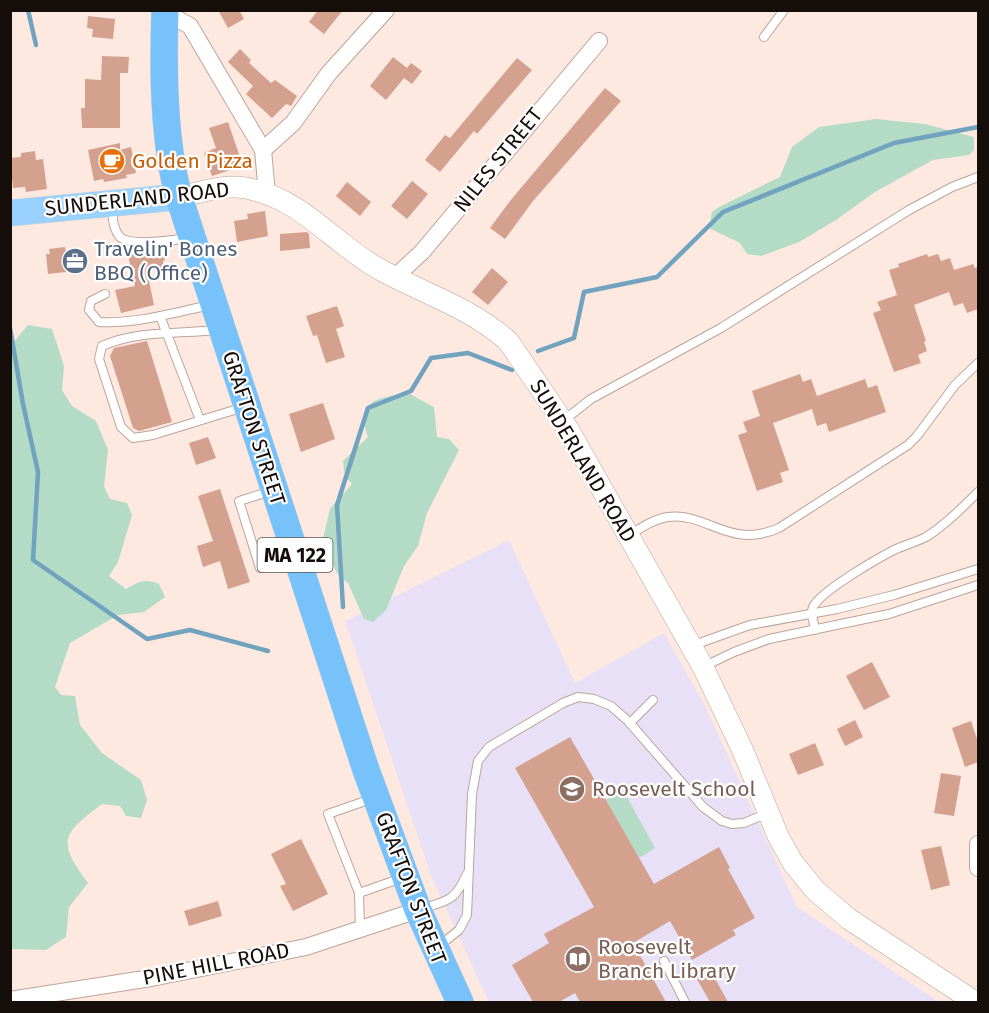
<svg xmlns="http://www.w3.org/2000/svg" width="989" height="1013" font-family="'Fira Sans',sans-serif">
	<rect width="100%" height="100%" fill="#fee9e1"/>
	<!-- education -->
	<path fill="#e7e0f6" d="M509,540L575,683L664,633L705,706L797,907L939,1002H489L432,878L345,621Z"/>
	<!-- green -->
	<g fill="#b3dbc5">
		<path d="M876,119L925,124L974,137V150L969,155L933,160L875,192L836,220L799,242L761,256L747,254L740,243L709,228L712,212L719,207L780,177L792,147L819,127Z"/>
		<path d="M28,325L52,329L64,366L62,390L72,406L96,421L108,450L104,486L110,499L127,503L132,515L118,562L109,576L126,589C138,582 145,578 159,584L165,597L144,612L118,615L70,643L55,687L61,695L75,696L80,725L102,753L141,780L147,800L141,818L126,816L120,806L102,804C61,835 57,841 88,883L69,907L66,937L46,950L10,949V360L13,343Z"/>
		<path d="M408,393L434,407L437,437L449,439L459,450L427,513L418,546L404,566L386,610L373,622L364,619L348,583L338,575L322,543L330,509L352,484L345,476L343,461L368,437C354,399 379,398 408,393Z"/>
		<path d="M623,790L655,848L639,858L606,800Z"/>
	</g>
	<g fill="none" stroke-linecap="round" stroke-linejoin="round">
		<!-- stream -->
		<g stroke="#71a2be" stroke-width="4.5">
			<path d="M28,10L36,45"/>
			<path d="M10,328L23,404L38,472L33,560L147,639L190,630L268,651"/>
			<path d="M538,351L574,338L584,292L657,277L723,212L894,143L978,127"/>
			<path d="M343,607L337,505L368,408L411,391L431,358L468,353L512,370"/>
		</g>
	</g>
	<!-- building -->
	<g fill="#d4a18e">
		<path d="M218,10H239L244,19L228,28Z"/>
		<path d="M318,10H343L324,34L309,22Z"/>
		<path d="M88,16L115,19L113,39L92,37L93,29L87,28Z"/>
		<path d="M240,49L251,60L249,63L271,83L275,80L297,96L291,106L286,104L272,118L246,94L253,86L228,62Z"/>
		<path d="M102,56L129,57L128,73H120V128H82L81,108H85V79L101,80Z"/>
		<path d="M393,57L407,68L411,63L422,71L412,84L404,78L386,100L370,86Z"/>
		<path d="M517,58L532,70L477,134L474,131L440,172L425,160L445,135L450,138Z"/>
		<path d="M605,88L621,101L533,201L505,239L490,228L510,201Z"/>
		<path d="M228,122L243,166L212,176L204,153L216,148L209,128Z"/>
		<path d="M120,143V150L131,147L136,173L126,175L127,178L104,182L103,179L94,181L88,150Z"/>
		<path d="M35,151L36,160L43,159L47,189L26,192L25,187L13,188L10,158L21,157V153Z"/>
		<path d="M412,181L428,194L407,219L391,206Z"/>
		<path d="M347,182L371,202L360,216L336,196Z"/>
		<path d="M265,211L268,236L237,242L234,221L248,219L247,214Z"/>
		<path d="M307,232L309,234L310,248L280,251V234Z"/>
		<path d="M65,247L66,252L81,250L84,270L48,274L46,254H50L49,249Z"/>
		<path d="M163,249L165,260L163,261L164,268L147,271L154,305L121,313L115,290L135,286L128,255Z"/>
		<path d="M927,254L928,257L938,254L941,261L950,258L954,270L973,264L975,268L978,267V309L967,313L963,303L954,306L949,292L914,305L926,341L924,342L927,351L918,355L921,363L894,372L873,313L881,310L877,302L897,295L889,270L899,267L898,264Z"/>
		<path d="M492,268L508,282L488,305L472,292Z"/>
		<path d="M337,306L344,326L336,329L345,357L326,363L317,335L313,336L306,316Z"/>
		<path d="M147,341L172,422L139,431L133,428L110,356L114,348Z"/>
		<path d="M800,374L803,382L811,379L817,396L865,379L868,388L877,385L886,412L829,432L826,423L817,426L812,409L773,423L789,470L780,473L783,482L757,491L738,435L747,432L743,422L760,416L752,391Z"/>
		<path d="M323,403L335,439L301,452L289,414Z"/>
		<path d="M208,437L216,458L196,465L189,443Z"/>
		<path d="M220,489L250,582L228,589L220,561L203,567L197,546L213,541L198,496Z"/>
		<path d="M872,662L890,697L864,710L846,676Z"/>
		<path d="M855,720L863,737L845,746L837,729Z"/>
		<path d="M971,721L978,742V762L965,767L952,728Z"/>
		<path d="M570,737L654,884L719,847L730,868L728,869L755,918L733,930L736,935L692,960L670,921L633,943L666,1002H580L575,993L559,1002H533L512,965L549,943L544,934L594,907L515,768Z"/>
		<path d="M815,743L824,765L798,775L789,754Z"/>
		<path d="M941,773L961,776L954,816L934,813Z"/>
		<path d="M301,839L328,894L293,911L280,886L286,884L271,854Z"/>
		<path d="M941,846L950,885L931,890L921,850Z"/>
		<path d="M218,901L222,916L189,926L184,911Z"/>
		<path d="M708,966L728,1002H710L694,974Z"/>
	</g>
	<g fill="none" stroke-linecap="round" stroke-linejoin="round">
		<defs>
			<g id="service">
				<path d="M764,37L784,10"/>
				<path d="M112,206C113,216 112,228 120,237C131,247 174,240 189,238"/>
				<path d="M105,294L91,301L89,310L99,322C136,324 173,313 210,305"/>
				<path d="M160,316L200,420"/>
				<path d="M218,330C179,334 138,330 102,346L99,359L121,427L133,438L153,435L244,407"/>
				<path d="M563,421L591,399L721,328L909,210L952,187L978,177"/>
				<path d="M271,491L239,501L260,568L292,558"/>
				<path d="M629,535C641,528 654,519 668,517C708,512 729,550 779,528L908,445L917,436L955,385L978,363"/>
				<path d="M815,630C814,622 810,615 813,607C821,591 878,558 896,549C905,545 916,542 926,537C945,525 962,508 978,492"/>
				<path d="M691,646L750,625L837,609L894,595L978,569"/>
				<path d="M703,667L734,652L769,639L889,614L978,585"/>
				<path d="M630,723L653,700"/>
				<path d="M374,798L328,814L359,893L402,878"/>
				<path d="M359,893L360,929"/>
				<path d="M421,909C449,900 454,902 467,874"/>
				<path d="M439,946L459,930L467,915L472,794L478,761L489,747L563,703L578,697L594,699L611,706L628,721L703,807L722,821L732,824L744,823L768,813"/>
				<path d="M664,961L685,1002"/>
			</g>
			<g id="minor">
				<path d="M165,12L190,26L263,150L267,194"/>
				<path d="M263,150L293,123L329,73L386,10"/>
				<path d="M395,277L422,252L599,41"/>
				<path d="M978,844V868"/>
				<path d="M10,1000L151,978L306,947L418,910"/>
			</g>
			<path id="tertiary" d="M179,197C201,192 224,184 246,188C307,201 331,243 381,270C425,294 471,308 508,341L568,429L703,667L743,751L778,836L793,863L815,890L849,919L975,1002"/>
			<path id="primary" d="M10,213L179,197"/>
			<path id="trunk" d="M165,10C163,68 163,141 179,197L366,770L418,910L460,1002"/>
		</defs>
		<!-- service casing -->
		<use href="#service" stroke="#bba49a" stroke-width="10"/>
		<!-- minor casing -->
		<use href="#minor" stroke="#bba49a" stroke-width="18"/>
		<!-- tertiary casing -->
		<use href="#tertiary" stroke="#bba49a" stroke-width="22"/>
		<!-- primary casing -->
		<use href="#primary" stroke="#d5d4d3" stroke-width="27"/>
		<!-- trunk casing -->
		<use href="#trunk" stroke="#d5d4d3" stroke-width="28"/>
		<!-- service -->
		<use href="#service" stroke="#fff" stroke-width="8"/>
		<!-- minor -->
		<use href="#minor" stroke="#fff" stroke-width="16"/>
		<!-- tertiary -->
		<use href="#tertiary" stroke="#fff" stroke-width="21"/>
		<!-- primary -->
		<use href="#primary" stroke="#9ad1fd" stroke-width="26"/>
		<!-- trunk -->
		<use href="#trunk" stroke="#78c2fc" stroke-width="27"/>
	</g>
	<!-- icons -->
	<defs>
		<symbol id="cafe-disc" viewBox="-11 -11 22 22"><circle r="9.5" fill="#e8710a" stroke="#fff"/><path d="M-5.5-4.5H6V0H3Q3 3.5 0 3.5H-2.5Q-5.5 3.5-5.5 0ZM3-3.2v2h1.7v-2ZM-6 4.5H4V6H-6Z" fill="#fff"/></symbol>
		<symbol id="office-disc" viewBox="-11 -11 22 22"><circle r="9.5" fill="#5c6f8a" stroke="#fff"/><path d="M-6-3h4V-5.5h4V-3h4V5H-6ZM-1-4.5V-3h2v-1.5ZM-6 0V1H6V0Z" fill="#fff"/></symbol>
		<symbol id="school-disc" viewBox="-11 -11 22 22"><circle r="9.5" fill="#8d6e63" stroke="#fff"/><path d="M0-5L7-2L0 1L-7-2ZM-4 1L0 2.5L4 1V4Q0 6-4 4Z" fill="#fff"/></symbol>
		<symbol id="library-disc" viewBox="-11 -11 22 22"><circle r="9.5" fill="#8d6e63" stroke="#fff"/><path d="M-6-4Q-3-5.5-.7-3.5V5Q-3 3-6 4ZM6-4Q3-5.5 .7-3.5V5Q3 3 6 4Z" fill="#fff"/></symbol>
	</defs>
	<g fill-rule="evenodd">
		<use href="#cafe-disc" x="97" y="146" width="30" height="30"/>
		<use href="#office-disc" x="60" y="246" width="30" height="30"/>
		<use href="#school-disc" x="557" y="774" width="30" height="30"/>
		<use href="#library-disc" x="563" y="944" width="30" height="30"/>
	</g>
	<g text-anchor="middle" stroke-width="4.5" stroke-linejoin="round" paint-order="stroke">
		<!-- shield labels -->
		<rect fill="#fff" stroke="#5c5654" stroke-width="1.5" x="257.5" y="538" width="75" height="34" rx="4.5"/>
		<g font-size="20" font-weight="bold" fill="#160e0b">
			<text x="295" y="562">MA 122</text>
		</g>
		<!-- street labels -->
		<g font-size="21" fill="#160e0b" stroke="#fff">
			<text transform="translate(498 160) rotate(-51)" y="7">NILES STREET</text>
			<text transform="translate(137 199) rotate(-6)" y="7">SUNDERLAND ROAD</text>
			<text transform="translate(254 428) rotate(72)" y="7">GRAFTON STREET</text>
			<text transform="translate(583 461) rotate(59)" y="7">SUNDERLAND ROAD</text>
			<text transform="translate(411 888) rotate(69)" y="7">GRAFTON STREET</text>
			<text transform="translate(216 964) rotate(-11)" y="7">PINE HILL ROAD</text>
		</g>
		<!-- food labels -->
		<g font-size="21" fill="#c56008" stroke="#fff" text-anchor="start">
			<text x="132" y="168">Golden Pizza</text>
		</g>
		<!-- service labels -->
		<g font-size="21" fill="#4e5e75" stroke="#fff" text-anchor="start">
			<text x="94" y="256">Travelin' Bones<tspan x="94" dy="24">BBQ (Office)</tspan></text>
		</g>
		<!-- education labels -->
		<g font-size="21" fill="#785e54" stroke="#fff" text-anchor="start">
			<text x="592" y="796">Roosevelt School</text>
			<text x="598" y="954">Roosevelt<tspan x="598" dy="24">Branch Library</tspan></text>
		</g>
	</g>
	<!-- border -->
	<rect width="989" height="1013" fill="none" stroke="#160e0b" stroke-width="24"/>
</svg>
